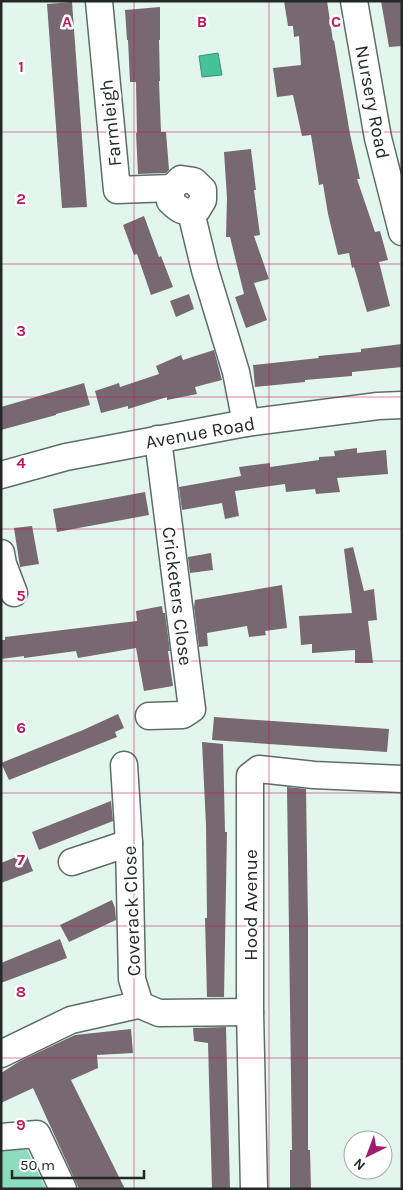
<svg xmlns="http://www.w3.org/2000/svg" width="403" height="1190" font-family="Karla,sans-serif">
	<rect width="100%" height="100%" fill="#e3f6ee"/>
	<!-- green -->
	<path fill="#8cdcbf" d="M1,1150H27L46,1189H1Z"/>
	<!-- water -->
	<path fill="#45c19b" stroke="#3a9378" d="M218,53L222,75L202,77L199,56Z"/>
	<!-- building -->
	<g fill="#78686f">
		<path d="M284,1H327L333,41L334,40L350,134L360,179H357L375,232L380,231L388,260L379,262L390,306L367,312L354,267L352,268L349,253L338,255L328,214L323,184L319,185L311,135L302,136L293,95L277,97L273,68L301,65L299,36L294,37L293,26H288Z"/>
		<path d="M381,1H402V46L389,47Z"/>
		<path d="M72,2L87,207L62,208L47,4Z"/>
		<path d="M160,7V40H159L160,81H159L161,132H166L169,170L166,173L138,174L136,133H137L136,82H130L128,40H127L125,10Z"/>
		<path d="M251,149L256,190H254L260,235L254,236L269,279L254,283L267,320L246,328L235,297L244,294L230,237H226L227,198L224,152Z"/>
		<path d="M144,216L159,257L161,256L173,287L151,295L137,254L134,255L123,225Z"/>
		<path d="M189,294L194,309L176,317L170,301Z"/>
		<path d="M402,344V367L352,372V376L305,380V382L255,387L253,365L319,358L318,356L361,352V349Z"/>
		<path d="M214,350L222,380L195,387L197,394L167,400V397L128,409V406L101,413L95,391L119,383L120,387L159,374L156,366L181,355L183,360Z"/>
		<path d="M84,383L90,405L56,414V415L1,430V407Z"/>
		<path d="M357,448V453L386,450L388,474L337,478L340,492L316,494L315,489L286,492L285,484L235,491L239,516L225,519L222,503L182,510L179,487L241,476L239,467L270,463V467L319,460V457L335,456L334,451Z"/>
		<path d="M145,492L149,515L57,532L53,509Z"/>
		<path d="M32,526L39,564L20,567L14,528Z"/>
		<path d="M353,547L364,591L374,589L377,620L368,621L373,663H355V650L312,653V644L301,645L299,616L352,613L344,549Z"/>
		<path d="M211,553L213,570L190,573L188,557Z"/>
		<path d="M282,585L287,628L265,631L266,635L249,637L247,626L207,633L208,646L199,647L194,607L195,600Z"/>
		<path d="M162,606L163,613H165L170,651H168L173,686L144,691L136,648L78,658L76,651L24,658V656L1,659V640H5V637L137,621L136,611Z"/>
		<path d="M118,714L124,728L115,732L117,737L9,780L1,763L83,730Z"/>
		<path d="M214,717L389,729L387,752L212,740Z"/>
		<path d="M202,742L223,744L225,832H227L224,997H207L205,918H207L206,825Z"/>
		<path d="M287,787L306,789L308,921V1150H310L311,1189H290V1150H292Z"/>
		<path d="M111,801L113,821L39,850L32,832Z"/>
		<path d="M26,853L33,871L1,883V863Z"/>
		<path d="M112,900L115,908L116,920L69,942L60,925Z"/>
		<path d="M60,939L67,958L1,983V963Z"/>
		<path d="M226,1027L230,1189H212L208,1043L194,1041L193,1028Z"/>
		<path d="M131,1029L133,1053L97,1055L98,1068L71,1080L125,1189H79L33,1088L1,1103V1073L20,1061L75,1035Z"/>
	</g>
	<g fill="none" stroke-linecap="round" stroke-linejoin="round">
		<defs>
			<g id="minor">
				<path d="M99,1L117,190L172,188"/>
				<path d="M354,1L378,138L402,232"/>
				<path d="M181,179L194,181L203,190V200L197,210C185,214 179,210 170,201L172,188Z"/>
				<path d="M191,212L205,270L236,372L246,423"/>
				<path d="M1,475L66,457L246,423L378,406L402,405"/>
				<path d="M1,553L3,564L14,593"/>
				<path d="M149,716L183,715L192,709L158,439"/>
				<path d="M124,765L129,843L132,979L140,1005L159,1013L250,1012"/>
				<path d="M72,862L129,843"/>
				<path d="M1,1054L71,1020L133,1006"/>
				<path d="M1,1137L37,1134L63,1189"/>
				<path d="M254,1189L250,1012V776L259,769L314,775L402,779"/>
			</g>
		</defs>
		<!-- minor casing -->
		<use href="#minor" stroke="#5d6d67" stroke-width="29"/>
		<!-- minor -->
		<use href="#minor" stroke="#fff" stroke-width="26"/>
	</g>
	<!-- grid -->
	<path fill="none" stroke="#c2185b" stroke-width="1" stroke-opacity="0.55" d="M134,1V1189M269,1V1189M1,132H402M1,264H402M1,397H402M1,529H402M1,661H402M1,793H402M1,926H402M1,1058H402"/>
	<g text-anchor="middle" stroke-width="5" stroke-linejoin="round" paint-order="stroke">
		<!-- street labels -->
		<g font-size="19" fill="#222926" stroke="#fff">
			<text transform="translate(373 102) rotate(79)" y="7">Nursery Road</text>
			<text transform="translate(110 123) rotate(-96)" y="7">Farmleigh</text>
			<text transform="translate(200 432) rotate(-10)" y="7">Avenue Road</text>
			<text transform="translate(178 596) rotate(83)" y="7">Cricketers Close</text>
			<text transform="translate(250 905) rotate(-90)" y="7">Hood Avenue</text>
			<text transform="translate(131 911) rotate(-92)" y="7">Coverack Close</text>
		</g>
	</g>
	<g font-size="16" text-anchor="middle" font-weight="bold" fill="#c2185b" stroke="#fff" stroke-width="5" stroke-linejoin="round" paint-order="stroke">
		<text x="67" y="27">A</text>
		<text x="202" y="27">B</text>
		<text x="336" y="27">C</text>
		<text x="21" y="72">1</text>
		<text x="21" y="204">2</text>
		<text x="21" y="336">3</text>
		<text x="21" y="468">4</text>
		<text x="21" y="601">5</text>
		<text x="21" y="733">6</text>
		<text x="21" y="865">7</text>
		<text x="21" y="997">8</text>
		<text x="21" y="1130">9</text>
	</g>
	<!-- border -->
	<rect width="403" height="1190" fill="none" stroke="#222926" stroke-width="5"/>
	<!-- north arrow -->
	<g transform="translate(368 1155) rotate(222)"><circle r="24" fill="#ffffff" stroke="#a7a9a8"/>
	<path d="M0-4L9 19L0 12L-9 19Z" fill="#a01d6d"/>
	<text y="-8" font-size="14" font-weight="bold" text-anchor="middle" fill="#222926">N</text>
	</g>
	<!-- scale -->
	<path d="M12 1170v8h132v-8" fill="none" stroke="#222926" stroke-width="2.5"/>
	<text x="20" y="1170" font-size="15" fill="#222926" stroke="#ffffff" stroke-width="4" paint-order="stroke">50 m</text>
</svg>
